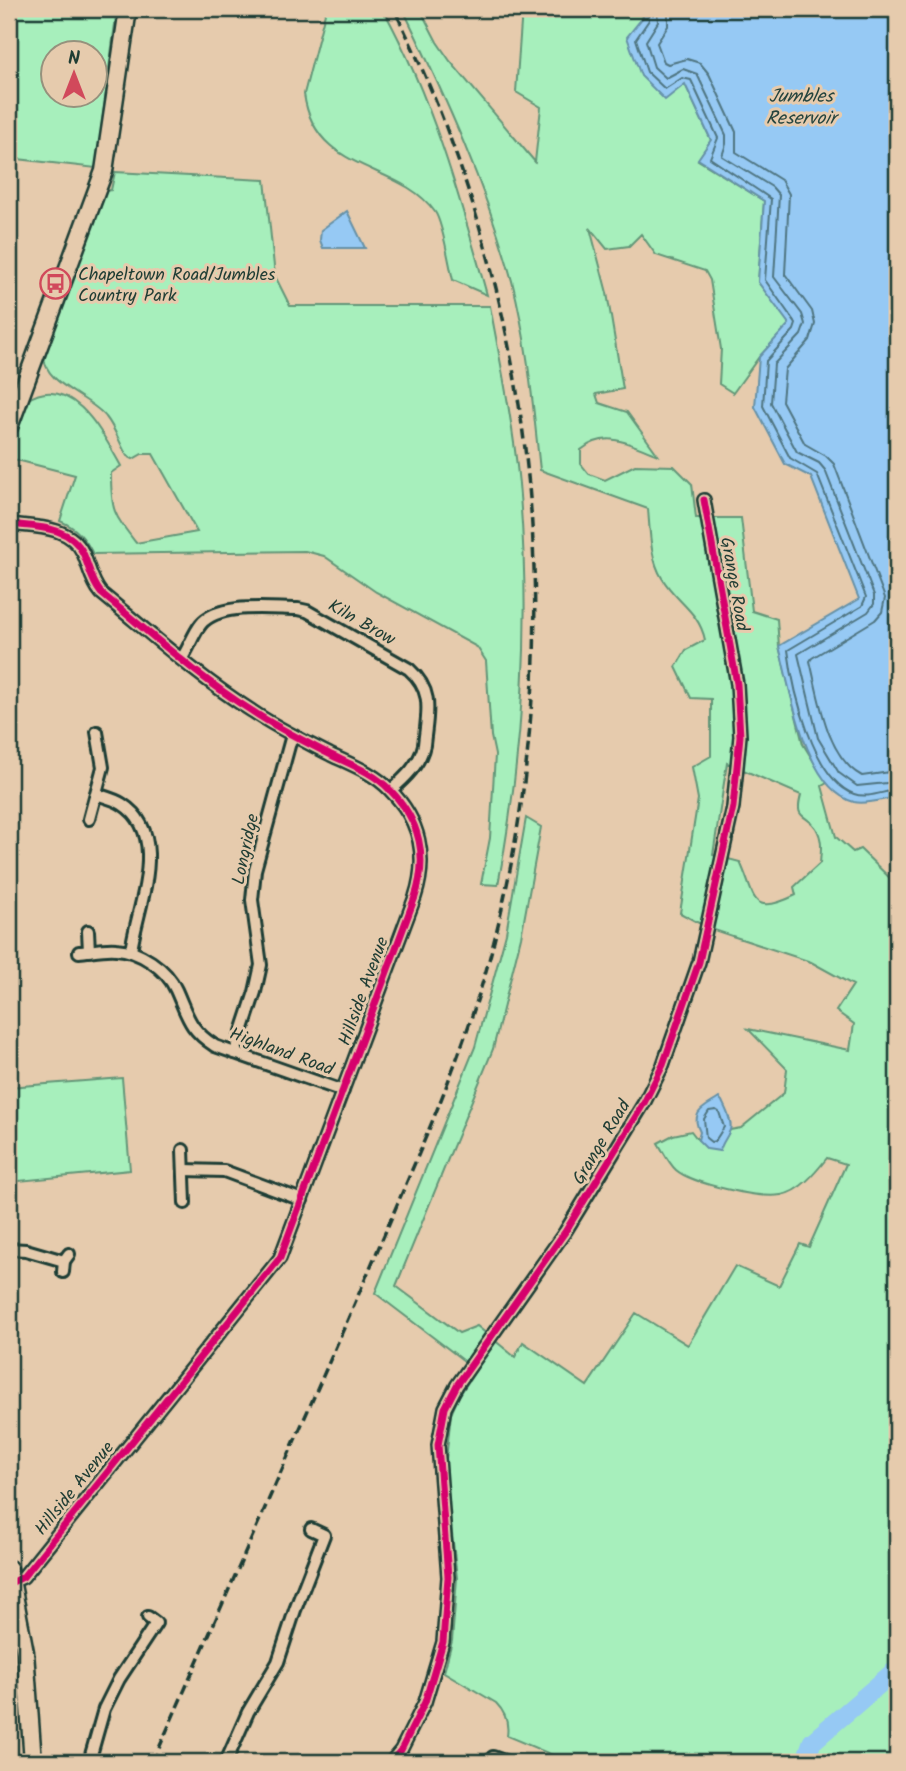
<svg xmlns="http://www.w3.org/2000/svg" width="906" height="1771" font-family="Kalam,sans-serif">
	<rect width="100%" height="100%" fill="#e6cbad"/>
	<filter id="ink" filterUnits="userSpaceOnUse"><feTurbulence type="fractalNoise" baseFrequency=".0143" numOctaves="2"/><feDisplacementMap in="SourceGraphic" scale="14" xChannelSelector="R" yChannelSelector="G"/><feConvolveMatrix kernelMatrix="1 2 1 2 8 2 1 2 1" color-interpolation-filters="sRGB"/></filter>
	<g filter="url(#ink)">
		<!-- green -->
		<g fill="#a7efbc" stroke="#639678" stroke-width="2" fill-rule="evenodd">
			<path d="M9,9H117L96,168L9,158ZM52,52H94V94H52Z"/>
			<path d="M326,9H383C432,98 460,198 487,295L453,280C449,265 443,223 435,212C399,161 315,175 304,94Z"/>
			<path d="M403,9H420L437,42L450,61L535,162L541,107L516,92L522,9H641L643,17L685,84L711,140L698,160L764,201L758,282L790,324L759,357L733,393L719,384L721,349L710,280L705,271L656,255L641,234L629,246L607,249L590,228L607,293L623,389L596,394L599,403L627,412L658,455C630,445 608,428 581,450V464L589,474L605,480L635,465L674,466L692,484L696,518H741L752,611L777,619L779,646L803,744L827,783L822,786L836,837L853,852L860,849L897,885V1762H569L507,1736C509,1723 505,1712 496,1703L444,1672L452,1641L457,1578L446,1480V1459L451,1414L459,1396L476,1370L375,1293L475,1047L506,933L526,818L541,827L521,937L493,1049L396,1286L459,1333L477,1326L515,1357L523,1342L587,1386L636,1313L688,1345L735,1266L779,1286L800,1244L809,1247L846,1164L827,1158C816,1172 800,1192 781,1195C761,1199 692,1184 676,1170C669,1164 663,1151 658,1143L673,1135L691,1131L698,1140L721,1145L730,1130L741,1128L784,1093L787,1069L748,1029L850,1050L854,1024L836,1011L853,985L811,962L708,928L680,913L698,799L692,767L711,756V699L691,698L676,667L686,650L705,640C699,611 676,602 662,578C650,558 650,532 648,509L540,470C533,407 528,343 512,281C486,186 445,97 403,9ZM727,763L801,795C794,821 806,813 816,828C823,840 821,850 820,863L794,887L796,895C749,918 756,896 740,862L713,855Z"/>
			<path d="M115,172L265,180L275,276L290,306H490C501,365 513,424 519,484C531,617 523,754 498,885L481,884L490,838L495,755L491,736L486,661L477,647L376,592L324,556L305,551L93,554C85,538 77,528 60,521L75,475L9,458L27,400C72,371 104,436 121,466L111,473C111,511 113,513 136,543L197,532L153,454H142L133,459L127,456C120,444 115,428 106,417C90,396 42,384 44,354L104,191L111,190Z"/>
			<path d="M122,1078L130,1170L9,1182V1087Z"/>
		</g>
		<!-- water -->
		<g fill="#96c9f4" stroke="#6691a7" stroke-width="2">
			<path d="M641,9H897V797C884,799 867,805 854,802C805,789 790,688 779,646L859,599L811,477L785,464L755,407L759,357L789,324L758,282L764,201L698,159L711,140L685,84L665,100L641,76L627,37L643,17Z"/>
			<path d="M347,211L365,248H323L320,240L321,230Z"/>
			<path d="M719,1098L722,1101C725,1108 733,1122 730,1130C727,1138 722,1142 720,1151L707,1149L698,1140L700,1132C689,1111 706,1107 719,1098Z"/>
		</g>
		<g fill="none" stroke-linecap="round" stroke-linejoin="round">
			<!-- shore -->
			<g stroke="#4f7581" stroke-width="2">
				<path d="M648,9L649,20L636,39L647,72L665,89L682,78L691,80L718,138L710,158L771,199L765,280L796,324L794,330L766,361L763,406L790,458L817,474L866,597L862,606L788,650C793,689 813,779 854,794C867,799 884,791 897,790"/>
				<path d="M657,9L658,22L646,41L654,67L666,78L683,69L697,74L726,135V144L722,156L772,187L779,195L774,277L802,314L805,324L801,335L774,364L771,403L797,452L819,463L825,470L874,595V604L868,612L798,654L818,738L839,773L857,786L897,782"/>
				<path d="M668,9V26L657,43L664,62L668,64L687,59L700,63L709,74L736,132V152L781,180L789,194L785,274L812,311L815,324L810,340L785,369L782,401L805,444L826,456L834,464L885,598L882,612L875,620L812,658L810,661C819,697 826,757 862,776L897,771"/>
				<path d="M716,1110L719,1112L724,1127L715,1141L711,1142L706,1138L704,1119L709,1111Z"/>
			</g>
			<!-- river -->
			<path stroke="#96c9f4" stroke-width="19" d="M805,1762L812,1742L897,1669"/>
			<defs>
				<g id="minor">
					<path d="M9,524C34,527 70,525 83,553C89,566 91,581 101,593C150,633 198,677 252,711C277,728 304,741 331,755C352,765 374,773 390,790C420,820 428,857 415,897L280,1258L23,1577L12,1582"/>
					<path d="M182,658C189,648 193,634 201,624C219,602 271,609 298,609L307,611L409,669C435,692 427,714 424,745C420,764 405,778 391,790"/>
					<path d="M96,794C105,797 114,799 122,804C171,835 137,906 131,951"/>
					<path d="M89,819L103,767L97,732"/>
					<path d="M88,931L89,951"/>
					<path d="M79,952C91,951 104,948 116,949C139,950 167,969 176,990C188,1017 189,1029 215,1046L343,1091"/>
					<path d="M235,1053L255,992L261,965L252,900L255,870L292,735"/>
					<path d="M183,1150L185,1203"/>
					<path d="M184,1170L224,1171L302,1200"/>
					<path d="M9,1249L26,1250L64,1261"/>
					<path d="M63,1272L64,1261L69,1254"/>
					<path d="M493,1757L507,1762"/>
					<path d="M89,1762L104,1709L119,1679L156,1623L148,1617"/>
					<path d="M226,1762L248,1712L278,1662L295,1610L324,1535L311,1529"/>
					<path d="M391,1762L401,1750L425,1702L443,1642L448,1577L438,1445L445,1408L457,1385L565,1232L644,1103L663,1065L699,962L733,807L740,736L737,684L704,500"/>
				</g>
				<g id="secondary">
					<path d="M9,427L104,171L128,9"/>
					<path d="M9,1569L25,1652L33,1762"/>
				</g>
			</defs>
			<!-- minor casing -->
			<use href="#minor" stroke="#1f3d34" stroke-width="16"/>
			<!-- secondary casing -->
			<use href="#secondary" stroke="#1f3d34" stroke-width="21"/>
			<!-- minor -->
			<use href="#minor" stroke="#e6cbad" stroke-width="10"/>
			<!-- secondary -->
			<use href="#secondary" stroke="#e6cbad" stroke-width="16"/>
			<!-- rail -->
			<path stroke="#1f3d34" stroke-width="3.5" stroke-dasharray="10 5" stroke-linecap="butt" d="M153,1762C226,1595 301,1428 373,1261C416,1159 464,1056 492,949C573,637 538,297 394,9"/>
			<defs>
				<g id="cycleway">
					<path d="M9,524C34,527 70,525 83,553C89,566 91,581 101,593C150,633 198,677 252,711C277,728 304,741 331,755C352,765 374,773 390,790C420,820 428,857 415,897L280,1258L23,1577L12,1582"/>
					<path d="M391,1762L401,1750L425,1702L443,1642L448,1577L438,1445L445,1408L457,1385L565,1232L644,1103L663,1065L699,962L733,807L740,736L737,684L704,500"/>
				</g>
			</defs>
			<!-- cycleway casing -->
			<use href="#cycleway" stroke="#e6cbad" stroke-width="11"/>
			<!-- cycleway -->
			<use href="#cycleway" stroke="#d6006c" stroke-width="7"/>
		</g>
	</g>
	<!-- icons -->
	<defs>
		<symbol id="bus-ring" viewBox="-11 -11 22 22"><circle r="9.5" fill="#e6cbad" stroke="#d1495b" stroke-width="1.5"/><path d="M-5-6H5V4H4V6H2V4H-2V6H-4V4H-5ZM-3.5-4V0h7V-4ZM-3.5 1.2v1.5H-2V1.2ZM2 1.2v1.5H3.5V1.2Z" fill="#d1495b"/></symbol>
	</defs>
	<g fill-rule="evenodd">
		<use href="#bus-ring" x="38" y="266" width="35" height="35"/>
	</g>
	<g text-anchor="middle" stroke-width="6" stroke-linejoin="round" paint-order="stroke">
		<!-- poi labels -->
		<g font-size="18" fill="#1f3d34" stroke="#e6cbad" text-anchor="start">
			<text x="78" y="280">Chapeltown Road/Jumbles<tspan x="78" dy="21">Country Park</tspan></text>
		</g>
		<!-- street labels -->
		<g font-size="18" fill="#1f3d34" stroke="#e6cbad">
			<text transform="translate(735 584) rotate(80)" y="6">Grange Road</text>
			<text transform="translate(362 622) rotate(30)" y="6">Kiln Brow</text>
			<text transform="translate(245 849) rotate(-78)" y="6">Longridge</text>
			<text transform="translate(363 991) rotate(-70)" y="6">Hillside Avenue</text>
			<text transform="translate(282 1051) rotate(20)" y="6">Highland Road</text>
			<text transform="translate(601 1142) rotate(-59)" y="6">Grange Road</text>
			<text transform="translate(74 1488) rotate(-51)" y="6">Hillside Avenue</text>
		</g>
		<!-- water labels -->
		<g font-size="19" font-style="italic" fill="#25443e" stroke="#e6cbad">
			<text x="801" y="102">Jumbles<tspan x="801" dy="22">Reservoir</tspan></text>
		</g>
	</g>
	<!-- margin -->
	<rect width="906" height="1771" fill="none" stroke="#e6cbad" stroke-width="35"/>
	<rect x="18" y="18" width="871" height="1736" fill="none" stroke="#1f3d34" stroke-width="2.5" filter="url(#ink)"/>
	<!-- north arrow -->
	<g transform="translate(74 74)"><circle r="33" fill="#e6cbad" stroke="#96927d" stroke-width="2"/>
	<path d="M0-5L12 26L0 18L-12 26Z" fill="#d1495b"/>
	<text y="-10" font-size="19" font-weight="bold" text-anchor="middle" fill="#1f3d34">N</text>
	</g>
</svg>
